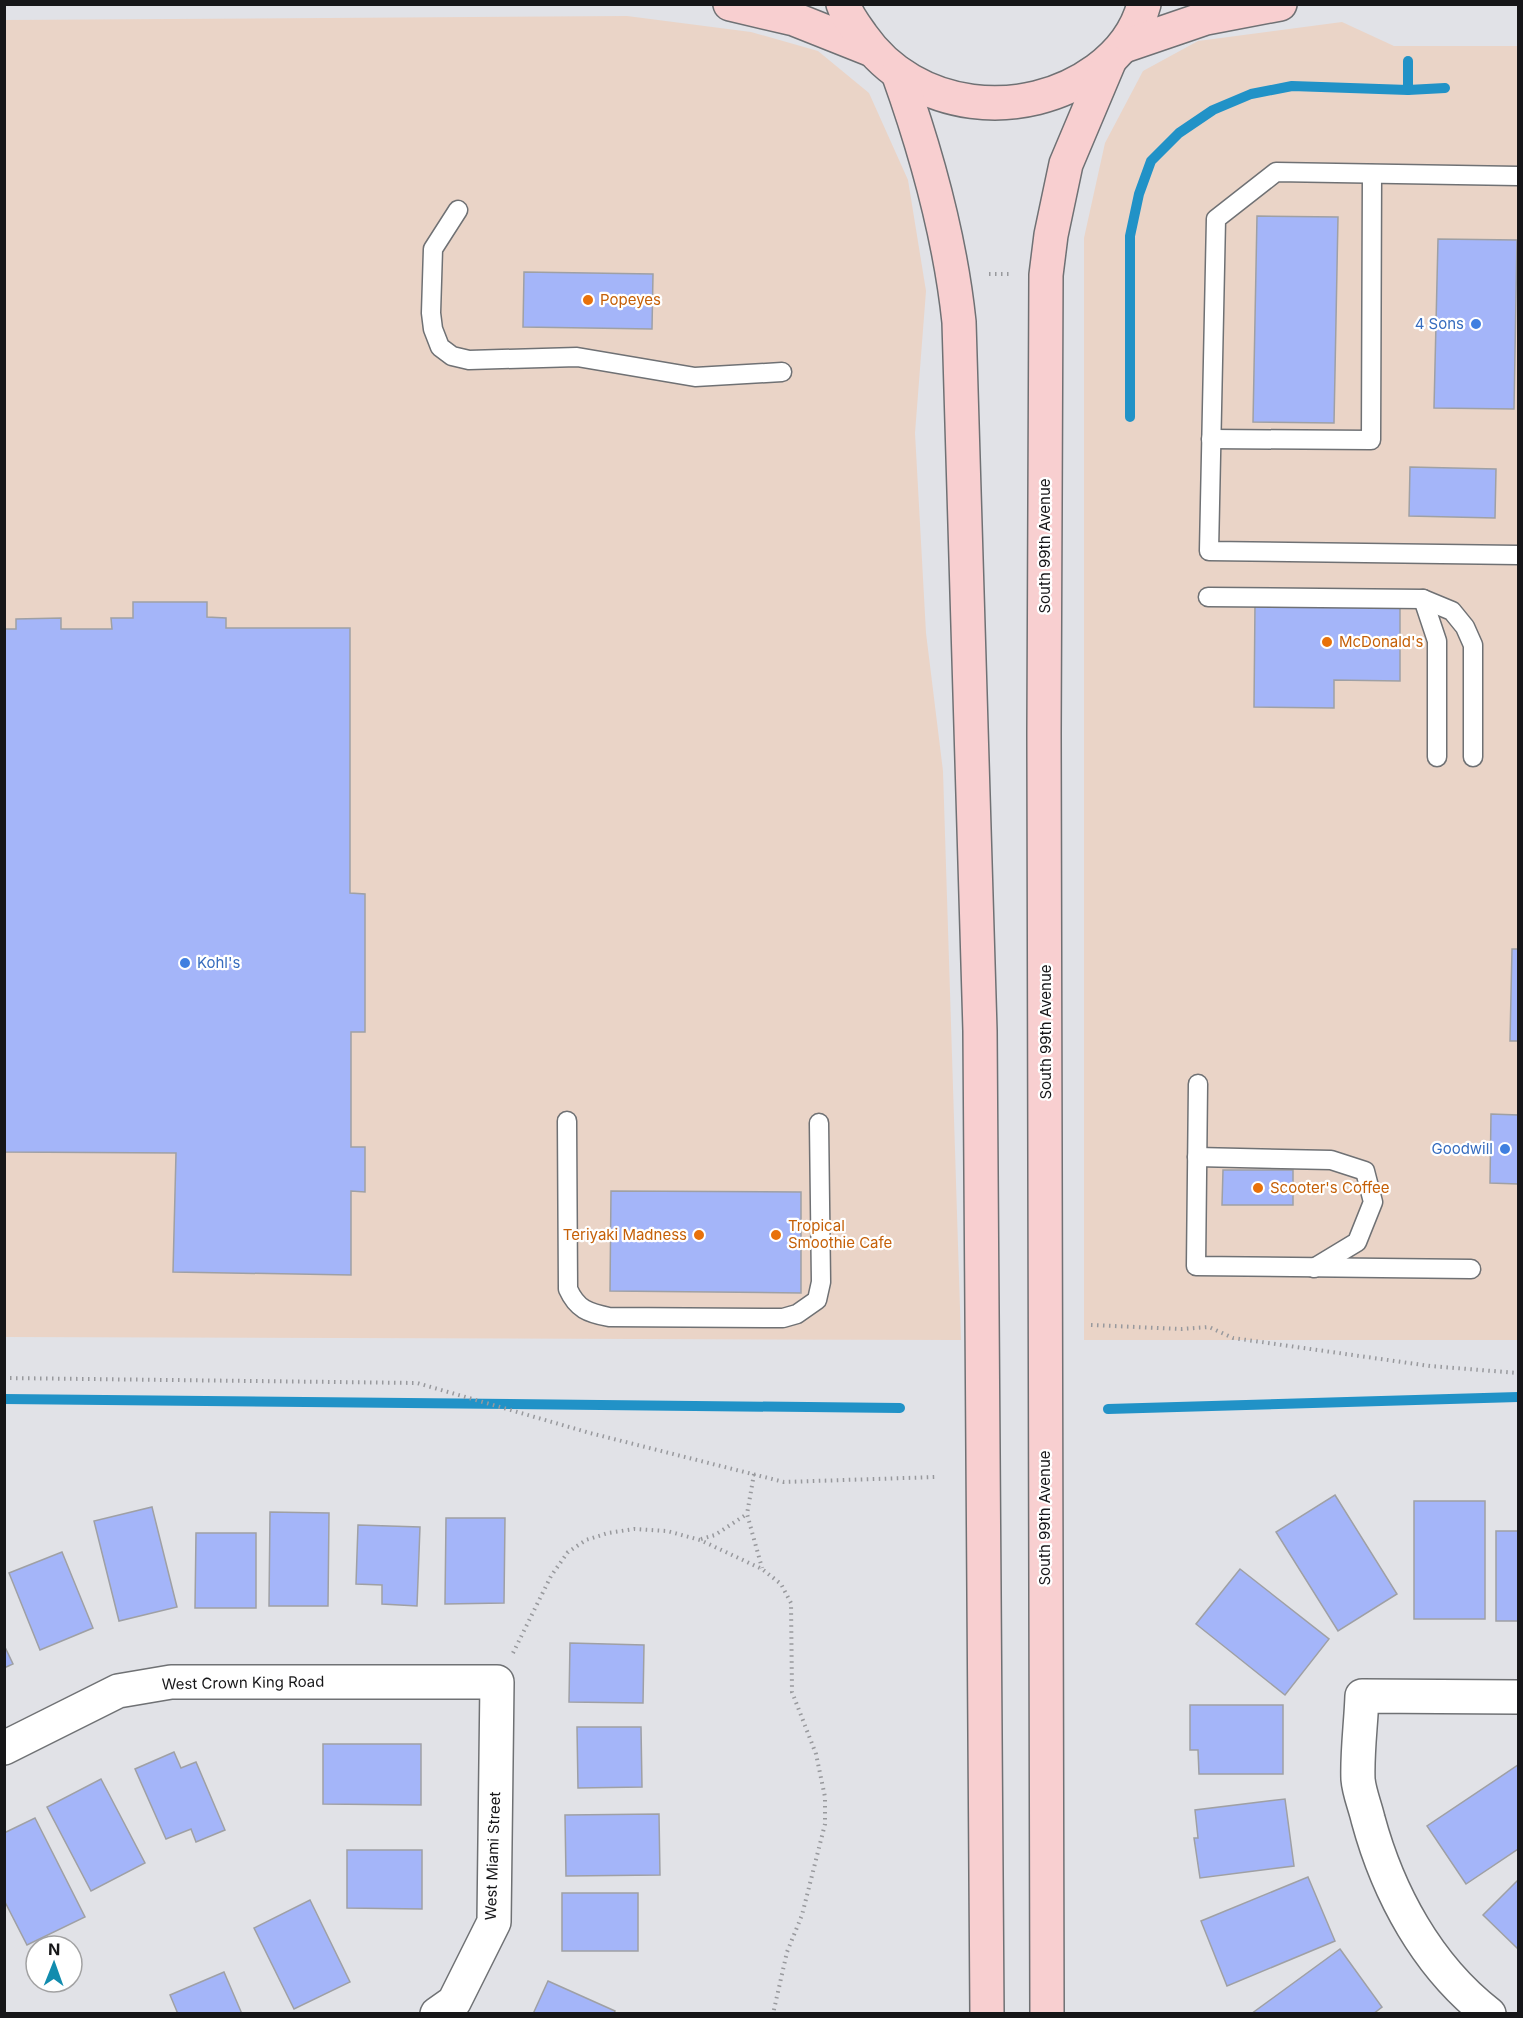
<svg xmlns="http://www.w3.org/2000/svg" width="1523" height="2018" font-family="Inter,sans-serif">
	<rect width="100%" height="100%" fill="#e1e2e7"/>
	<!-- commercial -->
	<g fill="#ead4c7">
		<path d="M627,16L751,32L818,51L869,93L908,180L926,291L915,433L926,633L943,771L961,1340L5,1337L4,20Z"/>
		<path d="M1342,22L1394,46H1518V1340H1084V238L1105,143L1143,71L1198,41Z"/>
	</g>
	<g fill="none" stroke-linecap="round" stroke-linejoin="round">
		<!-- stream -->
		<g stroke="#2192c7" stroke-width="10">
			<path d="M1408,90V61"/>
			<path d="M1130,417V236L1139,194L1151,161L1179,133L1213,110L1251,94L1292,86L1408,90L1445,88"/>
			<path d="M4,1399L900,1408"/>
			<path d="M1108,1409L1518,1397"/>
		</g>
	</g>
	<!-- building -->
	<g fill="#a4b5f9" stroke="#9fa0a4" stroke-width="1.5">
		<path d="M1257,216L1338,217L1334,423L1253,422Z"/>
		<path d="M1438,239L1517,240L1514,409L1434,408Z"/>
		<path d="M524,272L653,274L652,329L523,327Z"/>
		<path d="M1410,467L1496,469L1495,518L1409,516Z"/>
		<path d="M133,602H207V617L226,618V628H350V893L365,894V1032H351V1147H365V1192L351,1191V1275L173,1272L176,1153L4,1152V629H16V619L61,618V629H112L111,618H133Z"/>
		<path d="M1255,603L1400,605V681L1334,680V708L1254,707Z"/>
		<path d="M1512,949H1518V1041H1510Z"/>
		<path d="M1491,1114L1518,1115V1184L1490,1183Z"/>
		<path d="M1223,1170H1293V1205H1222Z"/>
		<path d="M611,1191L801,1192V1293L610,1291Z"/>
		<path d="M1335,1495L1397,1594L1338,1631L1276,1532Z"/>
		<rect x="1414" y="1501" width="71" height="118"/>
		<path d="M152,1507L177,1607L119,1621L94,1521Z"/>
		<path d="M270,1512L329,1513L328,1606H269Z"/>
		<path d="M446,1518H505L504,1603L445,1604Z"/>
		<path d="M358,1525L420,1527L417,1606L382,1604V1585L356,1584Z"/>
		<rect x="1496" y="1531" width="22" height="90"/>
		<path d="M196,1533H256V1608H195Z"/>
		<path d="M62,1552L93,1628L40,1650L9,1573Z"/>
		<path d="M1240,1569L1329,1639L1285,1695L1196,1624Z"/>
		<path d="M570,1643L644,1645L643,1703L569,1702Z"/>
		<path d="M4,1645L13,1664L4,1668Z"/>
		<path d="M1190,1705H1283V1774H1199L1198,1750H1190Z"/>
		<path d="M577,1727H641L642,1787L578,1788Z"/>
		<path d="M323,1744H421V1805L323,1804Z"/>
		<path d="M174,1752L181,1768L196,1762L225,1830L196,1842L191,1829L166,1839L135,1769Z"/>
		<path d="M1518,1765V1849L1466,1884L1427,1826Z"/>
		<path d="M101,1779L145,1863L91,1891L47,1807Z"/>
		<path d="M1285,1799L1294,1866L1200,1878L1194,1838H1198L1195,1810Z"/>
		<path d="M659,1814L660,1875L566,1876L565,1815Z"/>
		<path d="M35,1818L85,1917L27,1945L4,1900V1833Z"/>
		<path d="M347,1850H422V1909L347,1908Z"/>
		<path d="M1308,1877L1335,1941L1227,1986L1201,1921Z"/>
		<path d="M1518,1880V1949L1483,1915Z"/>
		<rect x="562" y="1893" width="76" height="58"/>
		<path d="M310,1900L350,1982L294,2009L254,1928Z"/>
		<path d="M1340,1949L1382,2007L1373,2014H1251Z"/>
		<path d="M224,1972L242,2014H178L170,1995Z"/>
		<path d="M548,1981L615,2011L614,2014H533Z"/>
	</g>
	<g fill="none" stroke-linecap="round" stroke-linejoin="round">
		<defs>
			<g id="service">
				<path d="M1518,176L1276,172L1216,219L1209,551L1518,555"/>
				<path d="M458,210L433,249L431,313L433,329L440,347L452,356L469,360L577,357L695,377L782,372"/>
				<path d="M1211,439L1371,440L1372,174"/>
				<path d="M1208,597L1423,599L1452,611L1465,627L1473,645V757"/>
				<path d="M1423,599L1437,641V757"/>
				<path d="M1198,1084L1196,1266L1471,1269"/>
				<path d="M567,1121L568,1289C577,1309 588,1313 609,1317L783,1318L797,1314L817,1300L821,1282L819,1123"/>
				<path d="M1197,1157L1331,1160L1365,1171L1373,1202L1357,1242L1314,1268"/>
			</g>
			<g id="minor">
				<path d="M4,1748L118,1691L171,1682H497L494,1922L454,2002L437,2014"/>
				<path d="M1489,2014C1427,1966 1388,1893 1368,1819C1365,1806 1359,1792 1358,1779C1357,1752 1361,1724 1362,1696L1518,1697"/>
			</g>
			<g id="secondary">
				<path d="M730,4L794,19L872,50"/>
				<path d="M843,4C847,16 855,26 862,36C915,112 1024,123 1097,70C1119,54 1137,31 1144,4"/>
				<path d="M1124,46L1206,18L1280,4"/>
				<path d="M898,73C927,154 950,236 959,322L980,1031L987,2014"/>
				<path d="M1047,2014L1044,733L1046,275L1051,235L1066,164L1109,62"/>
			</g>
		</defs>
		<!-- service casing -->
		<use href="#service" stroke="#6f7174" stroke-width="21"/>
		<!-- minor casing -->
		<use href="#minor" stroke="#6f7174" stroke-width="36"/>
		<!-- secondary casing -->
		<use href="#secondary" stroke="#6f7174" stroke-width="36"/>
		<!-- path -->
		<g stroke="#98999d" stroke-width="4" stroke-dasharray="1.5 4.5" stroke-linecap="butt">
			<path d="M989,274H1011"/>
			<path d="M1091,1325L1181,1329L1209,1327L1233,1338L1430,1366L1518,1373"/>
			<path d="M4,1378L417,1383L590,1433L784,1482L936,1477"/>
			<path d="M754,1474L747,1514L762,1568"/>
			<path d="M701,1539L715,1535L747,1514"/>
			<path d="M513,1653L551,1576L568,1552L586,1540L608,1533L634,1529L667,1531L700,1540L762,1569L781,1584L791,1603L792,1692L816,1754L825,1797V1824L802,1915L787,1952L773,2014"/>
		</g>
		<!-- service -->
		<use href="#service" stroke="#fff" stroke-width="18"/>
		<!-- minor -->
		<use href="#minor" stroke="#fff" stroke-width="33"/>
		<!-- secondary -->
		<use href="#secondary" stroke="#f8cfd0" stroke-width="33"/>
	</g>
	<!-- markers -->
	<g fill="#e8710a" stroke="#fff" stroke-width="2">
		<circle cx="588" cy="300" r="6"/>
		<circle cx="1327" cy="642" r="6"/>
		<circle cx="1258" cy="1188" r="6"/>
		<circle cx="699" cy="1235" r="6"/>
		<circle cx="776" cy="1235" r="6"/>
	</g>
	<g fill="#3f7fe0" stroke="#fff" stroke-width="2">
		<circle cx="1476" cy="324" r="6"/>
		<circle cx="185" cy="963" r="6"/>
		<circle cx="1505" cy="1149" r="6"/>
	</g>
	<g text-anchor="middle" stroke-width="4.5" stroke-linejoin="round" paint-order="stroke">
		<!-- food labels -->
		<g font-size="15" fill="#c56008" stroke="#fff" text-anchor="start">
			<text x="600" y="305">Popeyes</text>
			<text x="1339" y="647">McDonald's</text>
			<text x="1270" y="1193">Scooter's Coffee</text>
			<text x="788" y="1231">Tropical<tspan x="788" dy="17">Smoothie Cafe</tspan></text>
			<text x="687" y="1240" text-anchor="end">Teriyaki Madness</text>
		</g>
		<!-- shop labels -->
		<g font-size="15" fill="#366cbe" stroke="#fff" text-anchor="end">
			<text x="1464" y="329">4 Sons</text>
			<text x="197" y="968" text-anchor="start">Kohl's</text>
			<text x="1493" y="1154">Goodwill</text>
		</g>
		<!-- street labels -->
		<g font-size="15" fill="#161618" stroke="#fff">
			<text transform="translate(1045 546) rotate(-90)" y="5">South 99th Avenue</text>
			<text transform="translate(1046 1032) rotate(-90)" y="5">South 99th Avenue</text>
			<text transform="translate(1045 1518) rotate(-90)" y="5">South 99th Avenue</text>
			<text transform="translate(243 1683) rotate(-1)" y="5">West Crown King Road</text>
			<text transform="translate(493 1856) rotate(-88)" y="5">West Miami Street</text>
		</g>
	</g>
	<!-- border -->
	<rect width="1523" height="2018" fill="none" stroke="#161618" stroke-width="12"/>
	<!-- north arrow -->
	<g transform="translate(54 1964) rotate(1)"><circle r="28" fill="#ffffff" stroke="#a2a2a3" stroke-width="1.5"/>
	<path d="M0-4.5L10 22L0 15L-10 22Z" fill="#128cae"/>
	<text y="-9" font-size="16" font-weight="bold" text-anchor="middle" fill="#161618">N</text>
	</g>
</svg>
